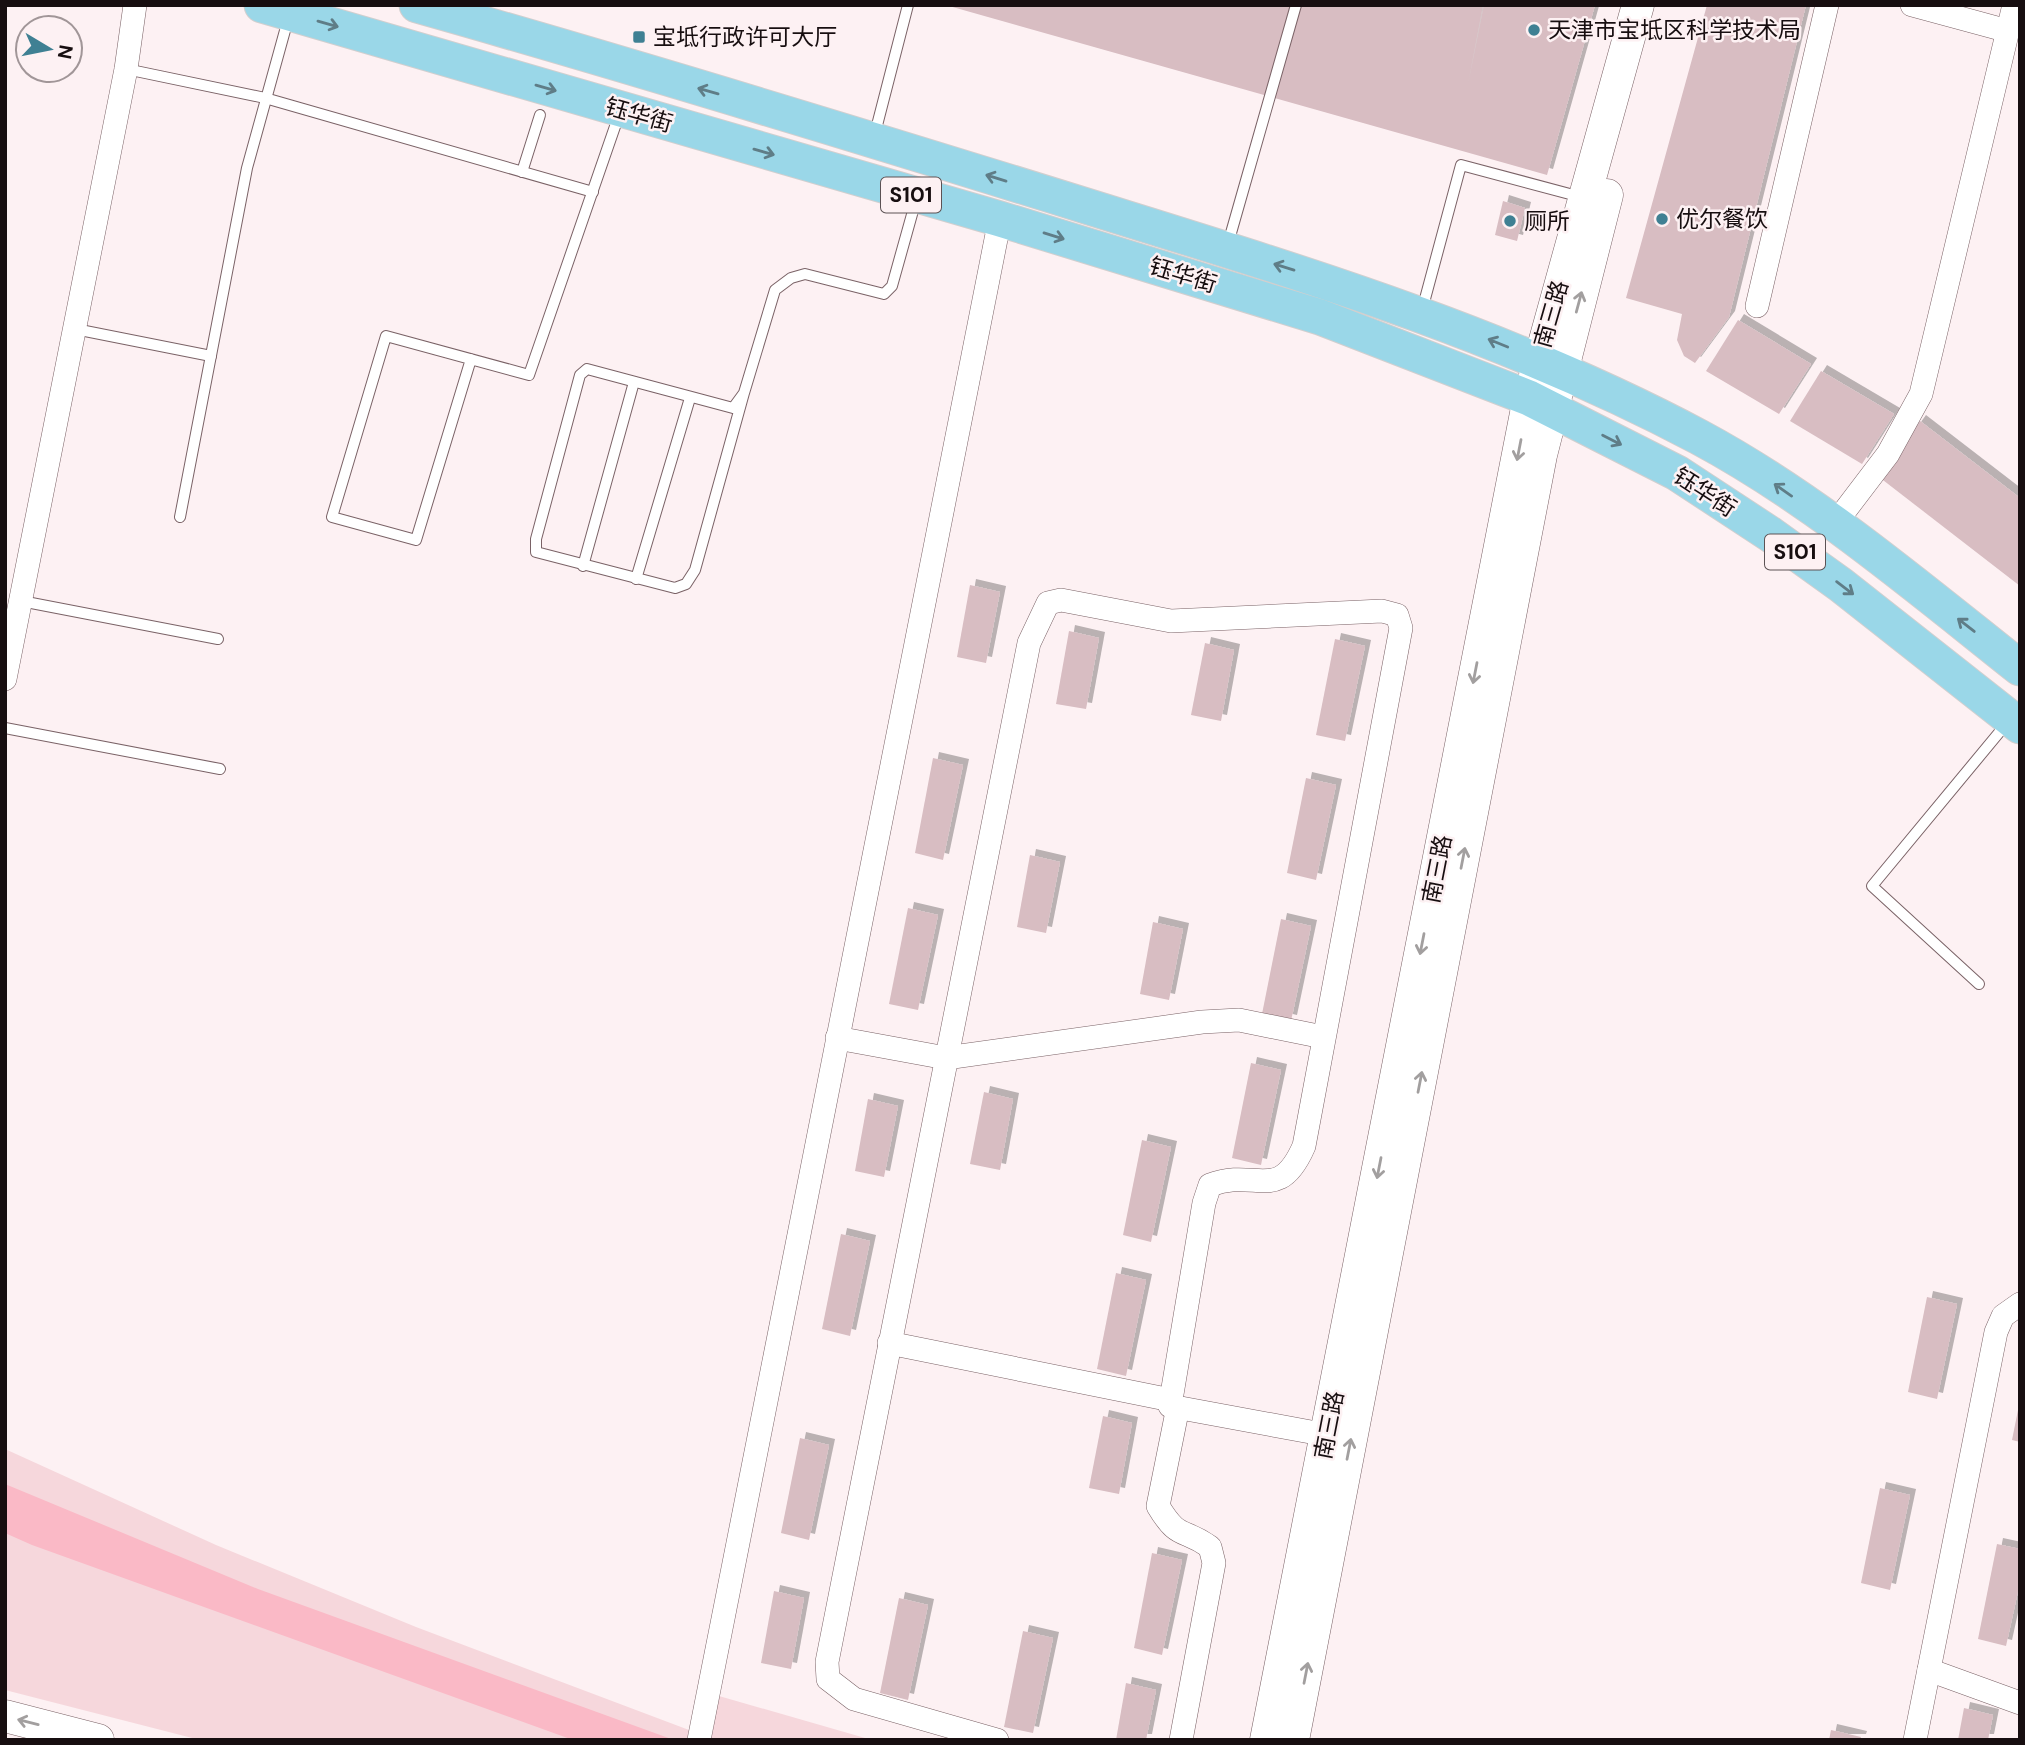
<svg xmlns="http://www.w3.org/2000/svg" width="2025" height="1745" font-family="'DM Sans','Noto Sans SC',sans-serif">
	<defs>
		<filter id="shadow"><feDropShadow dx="6" dy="-6" stdDeviation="0" flood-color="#0004"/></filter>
	</defs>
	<rect width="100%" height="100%" fill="#fdf1f3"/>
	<!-- green -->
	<g fill="#f6d7dc">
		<path d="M5,1449L216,1545L416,1627L689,1730L687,1740H200L5,1690Z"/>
		<path d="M719,1696L872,1740H709Z"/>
	</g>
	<!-- water -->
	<path fill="#fab9c6" d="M5,1484L258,1589L674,1740H573L32,1545L5,1533Z"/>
	<!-- building -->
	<g fill="#d8bdc2" filter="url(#shadow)">
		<path d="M1483,5L1468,84L1484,5H1595L1547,175L949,6Z"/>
		<path d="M1707,5H1806L1729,317L1695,363L1684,356L1677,340L1682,314L1626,298Z"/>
		<path d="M1503,201L1525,208L1517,241L1495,235Z"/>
		<path d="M1738,320L1811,364L1779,414L1706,371Z"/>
		<path d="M1821,371L1894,414L1862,464L1790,421Z"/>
		<path d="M1920,421L2020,498V586L1879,477Z"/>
		<path d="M970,585L1000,592L986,663L957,657Z"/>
		<path d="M1069,631L1099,638L1086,709L1056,704Z"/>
		<path d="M1335,639L1365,646L1345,741L1316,735Z"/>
		<path d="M1205,643L1234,650L1221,721L1191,715Z"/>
		<path d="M933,758L963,765L943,860L915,853Z"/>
		<path d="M1306,778L1336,785L1316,880L1287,873Z"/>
		<path d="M1030,855L1060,862L1046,933L1017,927Z"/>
		<path d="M908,908L938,915L918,1010L889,1004Z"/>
		<path d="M1281,919L1311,926L1291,1021L1262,1014Z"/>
		<path d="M1153,922L1183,929L1169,1000L1140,994Z"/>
		<path d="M1251,1063L1281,1070L1261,1165L1232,1158Z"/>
		<path d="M984,1092L1013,1099L1000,1170L970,1164Z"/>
		<path d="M868,1099L898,1106L884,1177L855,1171Z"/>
		<path d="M1142,1140L1171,1147L1151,1242L1123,1235Z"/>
		<path d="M841,1234L870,1241L850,1336L822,1329Z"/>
		<path d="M1116,1273L1146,1280L1126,1376L1097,1369Z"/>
		<path d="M1927,1297L1957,1304L1937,1399L1908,1392Z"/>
		<path d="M2019,1405H2020V1442L2012,1440Z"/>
		<path d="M1103,1416L1132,1423L1119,1494L1089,1488Z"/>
		<path d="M800,1438L829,1445L809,1540L781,1533Z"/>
		<path d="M1880,1488L1910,1495L1890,1590L1861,1583Z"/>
		<path d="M1997,1544L2020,1549V1582L2006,1646L1978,1639Z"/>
		<path d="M1152,1553L1182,1560L1162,1655L1134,1648Z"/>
		<path d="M774,1591L804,1598L791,1669L761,1663Z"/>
		<path d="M899,1598L928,1605L908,1700L880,1693Z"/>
		<path d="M1023,1631L1053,1638L1033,1733L1004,1727Z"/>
		<path d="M1126,1683L1156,1690L1146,1740H1116Z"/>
		<path d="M1964,1708L1993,1715L1988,1740H1958Z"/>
		<path d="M1831,1730L1861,1737L1860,1740H1829Z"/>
	</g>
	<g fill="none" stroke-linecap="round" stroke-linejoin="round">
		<defs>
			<g id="lane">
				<path d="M126,69L265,98L593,192"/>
				<path d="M874,137L908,5"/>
				<path d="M522,172L540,115"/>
				<path d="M1227,247L1296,5"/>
				<path d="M1422,310L1461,165L1581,197"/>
				<path d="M75,329L211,356"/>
				<path d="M471,359L416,540L332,517L386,336L529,375L620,112"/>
				<path d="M744,393L695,570L686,584L675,588L536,552V539L580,375L587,369L733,408L744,393L775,290L791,278L805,274L884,294L892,286L916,200"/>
				<path d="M180,517L247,168L289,16"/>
				<path d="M583,566L634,382"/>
				<path d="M636,579L690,398"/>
				<path d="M21,601L218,639"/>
				<path d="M5,728L220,769"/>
				<path d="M1979,984L1872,886L2007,723"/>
			</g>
			<g id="street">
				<path d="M1912,5L2008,31"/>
				<path d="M1757,306L1827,5"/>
				<path d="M1834,525L1888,454L1921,394L2014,5"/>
				<path d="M5,679L126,69L135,5"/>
				<path d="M837,1038L946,1058L1202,1022L1239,1020L1323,1037"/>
				<path d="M889,1343L1171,1400"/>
				<path d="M1178,1407L1158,1506C1179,1541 1182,1527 1210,1547L1214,1563L1181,1740"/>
				<path d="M1929,1670L2020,1703"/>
				<path d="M699,1740L1000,219"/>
				<path d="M997,1740L854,1699L828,1679L827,1662L1029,643L1048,603L1061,600L1171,621L1382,611L1397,615L1401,628L1304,1146C1278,1205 1257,1167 1210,1185L1204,1203L1170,1406L1327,1435"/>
				<path d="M1915,1740L1996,1332L2003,1316L2020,1304"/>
			</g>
			<g id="secondary">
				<path d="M5,1716L98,1740"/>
				<path d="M1266,1740L1529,398L1638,5"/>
				<path d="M1293,1740L1541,455L1607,195"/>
			</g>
			<g id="primary">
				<path d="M262,5L1000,219L1320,317L1529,398L1677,473L1770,534L1841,585L2020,726"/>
				<path d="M417,5C640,68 861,136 1083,205C1295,271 1501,332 1699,437C1813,498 1919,588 2020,668"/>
			</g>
		</defs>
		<!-- lane casing -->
		<use href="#lane" stroke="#7a6266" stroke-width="12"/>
		<!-- street casing -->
		<use href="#street" stroke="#7a6266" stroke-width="24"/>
		<!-- secondary casing -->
		<use href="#secondary" stroke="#7a6266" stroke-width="33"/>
		<!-- primary casing -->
		<use href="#primary" stroke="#d1cfcf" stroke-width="37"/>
		<!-- lane -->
		<use href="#lane" stroke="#fff" stroke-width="10"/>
		<!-- street -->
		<use href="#street" stroke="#fff" stroke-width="23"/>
		<!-- secondary -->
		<use href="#secondary" stroke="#fff" stroke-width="32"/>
		<!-- primary -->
		<use href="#primary" stroke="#9ad7e8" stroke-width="35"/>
	</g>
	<!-- one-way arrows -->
	<defs><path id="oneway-shaft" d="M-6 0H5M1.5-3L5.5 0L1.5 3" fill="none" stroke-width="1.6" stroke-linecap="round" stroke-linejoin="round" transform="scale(1.75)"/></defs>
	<g stroke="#5f7d87">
		<use href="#oneway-shaft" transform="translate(328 24) rotate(16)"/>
		<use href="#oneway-shaft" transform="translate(546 88) rotate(16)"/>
		<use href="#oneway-shaft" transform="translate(708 91) rotate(-164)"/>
		<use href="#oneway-shaft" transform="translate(764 152) rotate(16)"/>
		<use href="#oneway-shaft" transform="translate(996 178) rotate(-163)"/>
		<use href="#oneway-shaft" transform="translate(1054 236) rotate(17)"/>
		<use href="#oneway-shaft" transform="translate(1284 267) rotate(-163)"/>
		<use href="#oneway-shaft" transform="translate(1498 343) rotate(-158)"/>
		<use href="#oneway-shaft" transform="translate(1612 440) rotate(27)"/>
		<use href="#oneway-shaft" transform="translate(1783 490) rotate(-145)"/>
		<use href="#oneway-shaft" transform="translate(1845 588) rotate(37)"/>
		<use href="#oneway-shaft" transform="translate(1966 625) rotate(-142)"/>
	</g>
	<g stroke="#a29f9f">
		<use href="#oneway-shaft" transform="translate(1579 302) rotate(-75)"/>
		<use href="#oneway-shaft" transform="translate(1519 450) rotate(101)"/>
		<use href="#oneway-shaft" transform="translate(1475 673) rotate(101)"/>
		<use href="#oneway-shaft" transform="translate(1463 858) rotate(-79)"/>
		<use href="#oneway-shaft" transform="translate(1422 944) rotate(101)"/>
		<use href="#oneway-shaft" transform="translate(1420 1082) rotate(-79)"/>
		<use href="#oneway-shaft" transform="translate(1379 1168) rotate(101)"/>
		<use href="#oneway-shaft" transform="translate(1349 1449) rotate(-79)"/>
		<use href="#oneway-shaft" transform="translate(1306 1673) rotate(-79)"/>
		<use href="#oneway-shaft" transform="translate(28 1722) rotate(-166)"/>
	</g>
	<!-- markers -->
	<g fill="#3f8093" stroke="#fdf1f3" stroke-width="2.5">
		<circle cx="1534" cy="30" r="7"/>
		<rect x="632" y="30" width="14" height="14" rx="3.5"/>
		<circle cx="1662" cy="219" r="7"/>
		<circle cx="1510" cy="221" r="7"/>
	</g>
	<g text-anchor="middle" stroke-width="5" stroke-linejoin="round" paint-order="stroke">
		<!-- shield labels -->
		<g fill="#fdf1f3" stroke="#5c5254" stroke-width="2">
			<rect x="881" y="177.5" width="60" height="35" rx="5"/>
			<rect x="1765" y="534.5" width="60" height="35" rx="5"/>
		</g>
		<g font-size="21" font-weight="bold" fill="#170e10">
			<text x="911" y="202">S101</text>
			<text x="1795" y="559">S101</text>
		</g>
		<!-- poi labels -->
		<g font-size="23" fill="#170e10" stroke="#fdf1f3" text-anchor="start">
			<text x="1548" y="38">天津市宝坻区科学技术局</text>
			<text x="653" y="45">宝坻行政许可大厅</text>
			<text x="1676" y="227">优尔餐饮</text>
			<text x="1524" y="229">厕所</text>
		</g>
		<!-- street labels -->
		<g font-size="23" fill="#170e10" stroke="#fdf1f3">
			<text transform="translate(639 115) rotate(16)" y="8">钰华街</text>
			<text transform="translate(1183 275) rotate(17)" y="8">钰华街</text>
			<text transform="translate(1551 314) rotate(-74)" y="8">南三路</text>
			<text transform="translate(1705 492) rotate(33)" y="8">钰华街</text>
			<text transform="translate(1437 869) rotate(-79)" y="8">南三路</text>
			<text transform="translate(1329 1425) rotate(-79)" y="8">南三路</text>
		</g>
	</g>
	<!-- border -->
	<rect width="2025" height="1745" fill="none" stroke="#170e10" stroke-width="14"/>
	<!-- north arrow -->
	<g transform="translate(49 49) rotate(100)"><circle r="33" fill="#fdf1f3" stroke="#a19698" stroke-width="2"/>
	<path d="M0-5L12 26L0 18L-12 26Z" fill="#3f8093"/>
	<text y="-10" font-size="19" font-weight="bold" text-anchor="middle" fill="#170e10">N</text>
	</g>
</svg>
